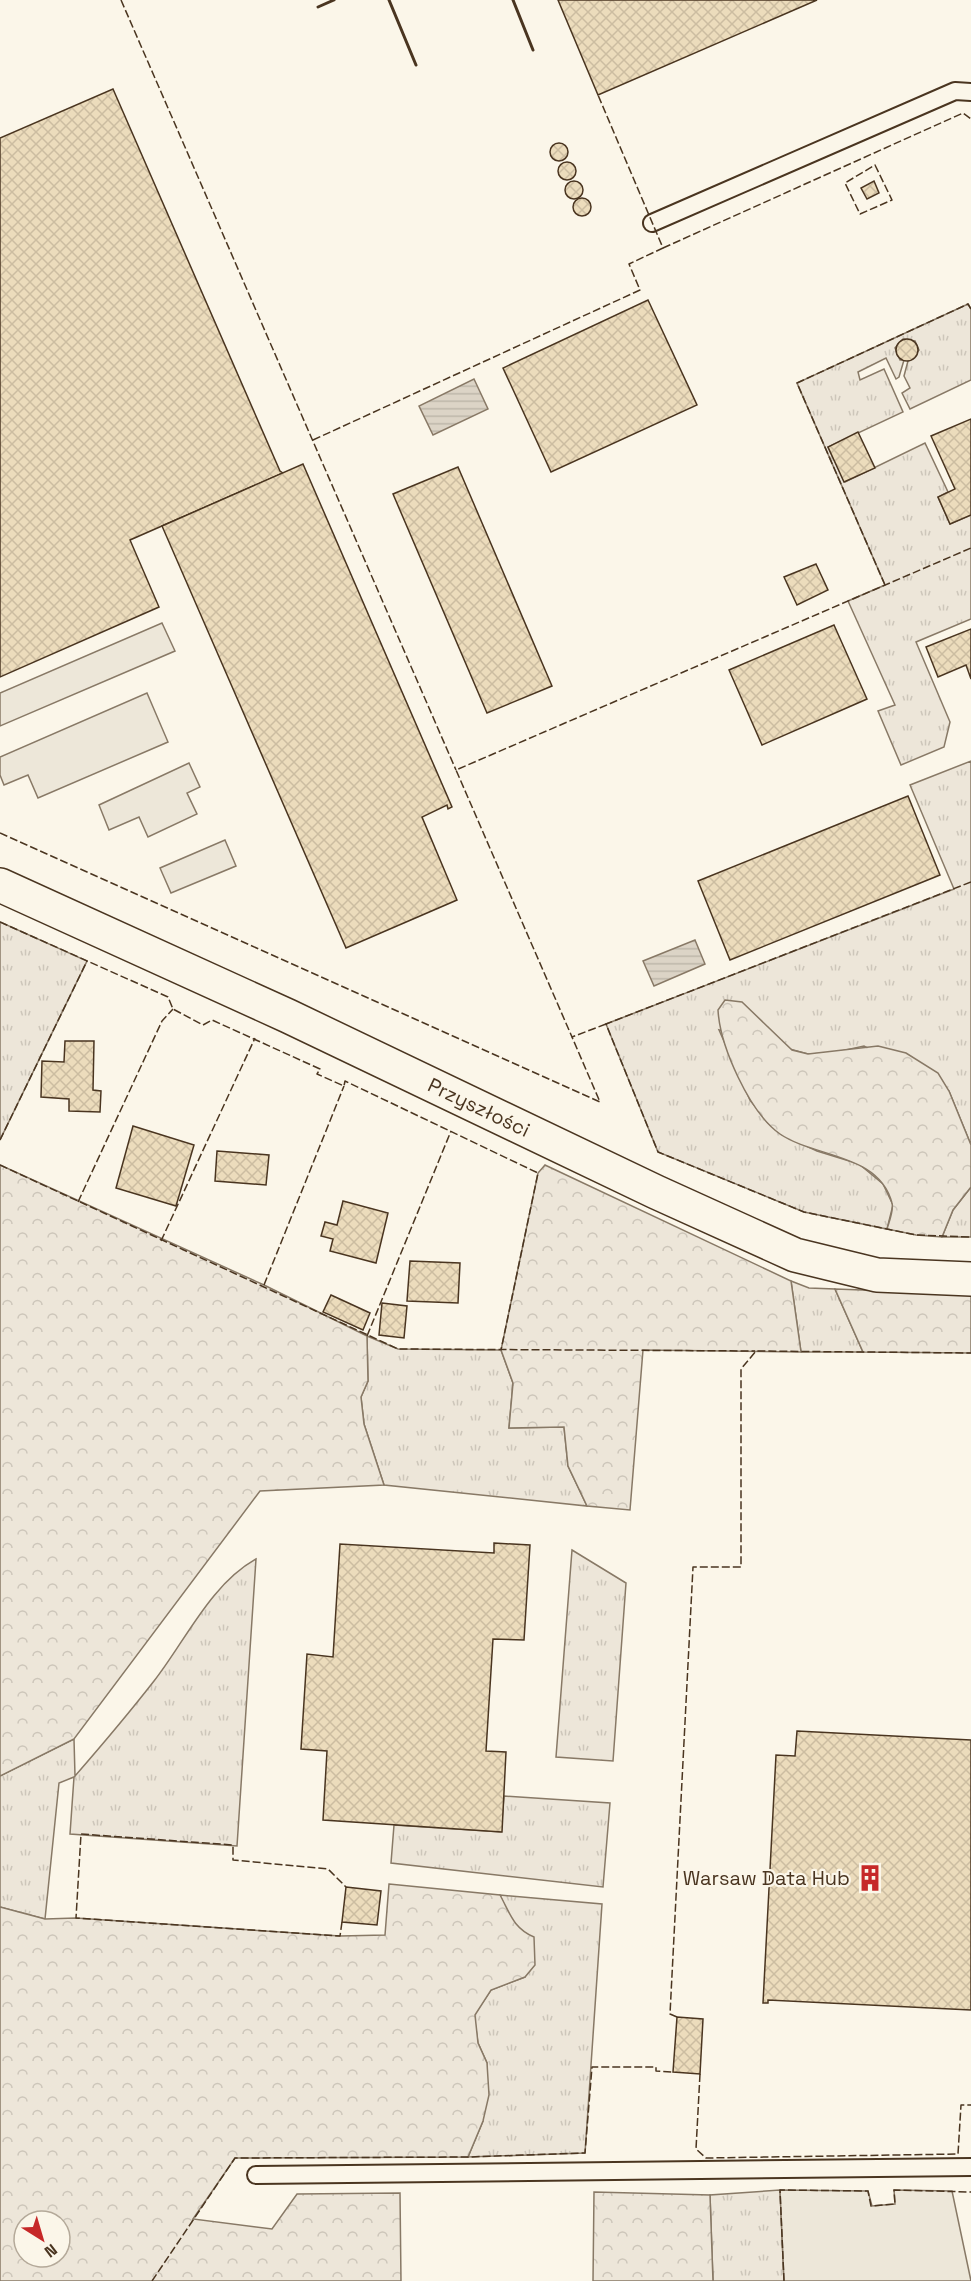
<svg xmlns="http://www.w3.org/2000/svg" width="971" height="2281" font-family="'Space Grotesk',sans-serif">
	<defs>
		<pattern id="grass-tufts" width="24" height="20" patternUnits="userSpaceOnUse" patternTransform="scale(1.5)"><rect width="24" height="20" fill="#ede6d9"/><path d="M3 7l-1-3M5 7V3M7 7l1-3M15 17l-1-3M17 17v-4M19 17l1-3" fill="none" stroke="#cdc6ba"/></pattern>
		<pattern id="forest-crowns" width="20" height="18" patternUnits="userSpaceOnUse" patternTransform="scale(1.5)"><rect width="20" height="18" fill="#ede6d9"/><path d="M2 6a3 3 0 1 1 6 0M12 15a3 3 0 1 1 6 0" fill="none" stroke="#cdc6ba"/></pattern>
		<pattern id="water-rules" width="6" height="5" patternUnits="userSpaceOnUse" patternTransform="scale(1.5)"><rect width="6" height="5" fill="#dcd4c6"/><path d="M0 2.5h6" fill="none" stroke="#beb7aa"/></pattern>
		<pattern id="building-cross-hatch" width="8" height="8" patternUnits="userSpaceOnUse" patternTransform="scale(1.5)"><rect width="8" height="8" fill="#ecdcbc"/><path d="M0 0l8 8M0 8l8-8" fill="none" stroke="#ccbda1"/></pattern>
	</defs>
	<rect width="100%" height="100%" fill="#fbf6e9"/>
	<!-- grass -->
	<g fill="url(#grass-tufts)" stroke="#887966" stroke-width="1.5">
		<path d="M968,304L971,309V380L910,409L902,393L910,388L904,376L908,361L919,350L915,341L903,339L895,348L900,360H904L899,377L896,379L886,358L858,372L860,380L884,369L903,412L828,447L845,482L925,443L948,492L938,497L950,524L971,515V619L916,642L950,722L944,747L901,765L878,711L895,705L848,601L885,585L797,383Z"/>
		<path d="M971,761V1145L949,1091L864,1046L832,1053L808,1054L719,1030L750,1100L768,1123L781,1134L817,1151L859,1164L883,1184L893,1205L887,1229L804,1212L658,1152L606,1024L954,889L910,785Z"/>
		<path d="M0,922L87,961L0,1140Z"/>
		<path d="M971,1187V1237H942L953,1210Z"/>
		<path d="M791,1281L809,1288L835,1289L863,1352H801Z"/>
		<path d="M367,1336L398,1349L501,1350L513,1383L509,1428L564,1427L568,1466L587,1506L384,1485L364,1424L361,1397L368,1381Z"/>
		<path d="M572,1550L626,1583L613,1761L556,1757Z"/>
		<path d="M256,1559L237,1846L70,1834L74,1777L59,1783L45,1919L0,1907V1776L74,1739L75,1776C102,1745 129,1713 154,1681C186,1640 210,1585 256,1559Z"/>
		<path d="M504,1796L610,1803L603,1887L391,1863L394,1825L501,1832Z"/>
		<path d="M500,1895L602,1904L585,2153L468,2157L483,2121L487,2063L478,2043L474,2015L491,1990L525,1977L522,1932L511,1921Z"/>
		<path d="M780,2190L784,2281H713L710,2195Z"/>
	</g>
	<!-- forest -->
	<g fill="url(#forest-crowns)" stroke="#887966" stroke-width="1.5" fill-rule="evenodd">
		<path d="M725,1000L742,1002L792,1050L808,1054L878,1046L906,1053L938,1073L949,1091L971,1145V1187L953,1210L942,1237L916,1235L887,1229C889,1222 894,1210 892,1203C879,1153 815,1158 780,1134C749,1112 720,1046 718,1010Z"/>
		<path d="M0,1165L264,1285L367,1336L368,1381L361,1397L364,1424L384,1485L260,1491L74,1739L0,1776Z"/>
		<path d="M545,1165L791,1281L801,1352L643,1350L630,1510L587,1506L568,1466L564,1427L509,1428L513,1383L501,1350L538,1173Z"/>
		<path d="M835,1289L971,1294V1353L863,1352Z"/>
		<path d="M389,1884L500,1895C510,1913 513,1928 534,1937L535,1965L525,1977L491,1990L475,2015L478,2043L487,2063L489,2095L483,2121L468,2157L235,2158L193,2219L272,2229L297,2194L400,2193L401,2281H0V1907L45,1919L76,1918L340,1936L385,1935ZM24,2221H60V2257H24Z"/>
		<path d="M594,2192L710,2195L713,2281H593Z"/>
	</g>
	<!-- parking -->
	<g fill="#ede7d9" stroke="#887966" stroke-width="1.5">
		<path d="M162,623L175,651L0,726V693Z"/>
		<path d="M147,693L168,742L38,798L28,775L4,785L0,775V757Z"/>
		<path d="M189,763L200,787L187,793L197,814L148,837L139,817L109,830L99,805Z"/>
		<path d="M225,840L236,866L171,893L160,868Z"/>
		<path d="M780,2190L868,2191L872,2206L895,2204L894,2190L952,2191L971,2281H784Z"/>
	</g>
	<!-- water -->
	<g fill="url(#water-rules)" stroke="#887966" stroke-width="1.5">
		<path d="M474,379L488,409L433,435L419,406Z"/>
		<path d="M695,940L705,964L654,986L643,961Z"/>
	</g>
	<!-- building -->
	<g fill="url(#building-cross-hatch)" stroke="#4a3520" stroke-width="1.5">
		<path d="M558,0H817L598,95Z"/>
		<path d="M113,89L280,471L283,473L130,540L159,607L0,677V138Z"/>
		<circle cx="559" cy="152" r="9"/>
		<circle cx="567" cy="171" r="9"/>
		<path d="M874,181L879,193L867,199L861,188Z"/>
		<circle cx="574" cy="190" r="9"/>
		<circle cx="582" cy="207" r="9"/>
		<path d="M648,300L697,405L551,472L503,368Z"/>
		<circle cx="907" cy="350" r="11"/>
		<path d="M971,419V515L950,524L938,497L955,489L931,436Z"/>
		<path d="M858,432L875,468L844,482L828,447Z"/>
		<path d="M303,464L452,807L448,809L447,805L422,817L457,900L346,948L162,526Z"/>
		<path d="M458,467L552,686L487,713L393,494Z"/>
		<path d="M816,564L828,590L797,605L784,577Z"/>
		<path d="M834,625L867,699L762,745L729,670Z"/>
		<path d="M971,629V679L966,665L938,677L926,647Z"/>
		<path d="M908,796L940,875L730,960L698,881Z"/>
		<path d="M65,1041H94L93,1090L101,1091L100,1112L69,1111V1099L41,1097L42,1061L64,1062Z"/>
		<path d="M133,1126L194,1145L176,1206L116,1188Z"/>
		<path d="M217,1151L269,1155L266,1185L215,1181Z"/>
		<path d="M343,1201L388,1213L376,1263L330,1251L333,1239L321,1236L325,1222L337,1225Z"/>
		<path d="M410,1261L460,1263L458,1303L407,1301Z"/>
		<path d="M331,1295L370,1313L363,1330L323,1312Z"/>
		<path d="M382,1303L407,1306L404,1338L379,1335Z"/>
		<path d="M494,1543L530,1545L524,1640L493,1639L486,1751L506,1752L502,1832L323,1820L327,1751L301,1749L307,1654L333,1657L340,1544L494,1553Z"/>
		<path d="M797,1731L971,1740V2010L768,2000V2003H763L776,1755L795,1756Z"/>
		<path d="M346,1887L381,1891L377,1925L342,1922Z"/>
		<path d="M677,2017L703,2019L700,2074L673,2072Z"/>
	</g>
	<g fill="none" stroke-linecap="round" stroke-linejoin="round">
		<defs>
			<g id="lane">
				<path d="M652,223L955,91L971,92"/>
				<path d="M256,2175L971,2167"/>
			</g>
			<g id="street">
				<path id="s1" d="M0,885L288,1016L656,1192L795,1255L877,1275L971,1279"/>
			</g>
		</defs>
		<!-- lane casing -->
		<use href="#lane" stroke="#4a3520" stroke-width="20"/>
		<!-- street casing -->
		<use href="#street" stroke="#4a3520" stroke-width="36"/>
		<!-- lane -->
		<use href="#lane" stroke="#fbf6e9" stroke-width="16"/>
		<!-- street -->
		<use href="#street" stroke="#fbf6e9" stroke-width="33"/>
		<!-- fence -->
		<g stroke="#4a3520" stroke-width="1.5" stroke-dasharray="8 3" stroke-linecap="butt">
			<path d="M121,0L456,770"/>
			<path d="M875,165L892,200L860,214L845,183Z"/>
			<path d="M663,248L963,113L971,119"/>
			<path d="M313,440L640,290L629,264L663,248L598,95"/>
			<path d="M885,585L797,383L968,304L971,309"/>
			<path d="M0,833L600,1102L572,1037"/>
			<path d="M971,882L606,1024L658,1152L804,1212L916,1235L971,1237"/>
			<path d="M0,922L168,997L173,1009L203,1025L212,1020L320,1069L317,1074L344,1086L345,1081L538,1173L501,1350"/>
			<path d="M606,1024L572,1037L456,770L971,548"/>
			<path d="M0,1140L87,961"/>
			<path d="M0,1165L398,1349L755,1351"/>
			<path d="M78,1202L162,1021L173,1009"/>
			<path d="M161,1241L255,1038"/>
			<path d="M264,1285L344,1086"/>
			<path d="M367,1336L451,1131"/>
			<path d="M342,1922L340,1936L76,1918L81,1834L233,1845V1860L328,1869L346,1887"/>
			<path d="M677,2017L670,2014L693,1567H741V1369L756,1351L971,1353"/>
			<path d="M700,2074L696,2149L706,2158L958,2154L961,2105H971"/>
			<path d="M152,2281L235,2158L468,2157L585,2153L592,2067H656V2071L673,2072"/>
			<path d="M784,2281L780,2190L868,2191L871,2206L895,2204L894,2190L971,2192"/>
		</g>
		<!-- wall -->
		<g stroke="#4a3520" stroke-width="3">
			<path d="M389,0L416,65"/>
			<path d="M513,0L533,50"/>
			<path d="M318,7L334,0"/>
		</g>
	</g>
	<!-- icons -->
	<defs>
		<symbol id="building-bare" viewBox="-9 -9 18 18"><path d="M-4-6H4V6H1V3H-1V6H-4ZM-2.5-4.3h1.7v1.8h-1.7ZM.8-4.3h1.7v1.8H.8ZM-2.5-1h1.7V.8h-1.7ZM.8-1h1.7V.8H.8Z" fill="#c62828" stroke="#fbf6e9" stroke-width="2.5" paint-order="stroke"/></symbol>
	</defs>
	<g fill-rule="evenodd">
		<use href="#building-bare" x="851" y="1859" width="38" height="38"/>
	</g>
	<g text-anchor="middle" stroke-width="4.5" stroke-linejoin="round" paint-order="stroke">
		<!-- street labels -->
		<g font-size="20" fill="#4a3520" stroke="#fbf6e9">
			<text dy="7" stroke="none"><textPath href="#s1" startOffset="528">Przyszłości</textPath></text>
		</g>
		<!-- poi labels -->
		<g font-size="20" fill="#4a3520" stroke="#fbf6e9" text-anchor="end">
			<text x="850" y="1885">Warsaw Data Hub</text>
		</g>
	</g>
	<!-- north arrow -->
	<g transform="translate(42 2239) rotate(143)"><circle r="28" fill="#fbf6e9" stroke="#b4a999" stroke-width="1.5"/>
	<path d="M0-4.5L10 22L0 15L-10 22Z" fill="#c62828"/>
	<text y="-9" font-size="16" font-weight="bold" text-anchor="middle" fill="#4a3520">N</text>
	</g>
</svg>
